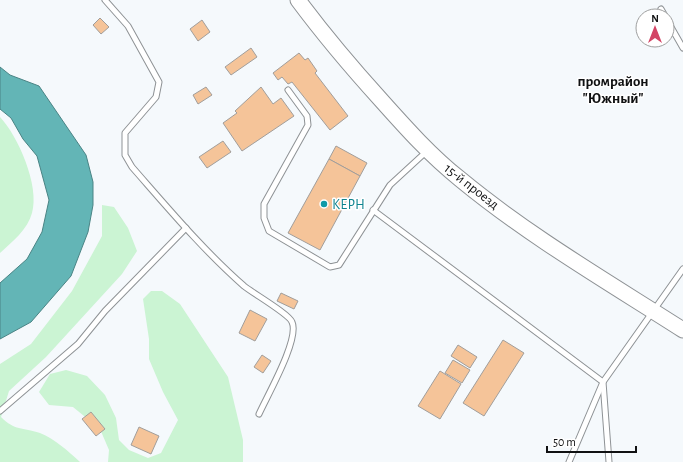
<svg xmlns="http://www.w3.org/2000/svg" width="683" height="462" font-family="'Alegreya Sans',sans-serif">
	<rect width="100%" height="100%" fill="#f5f9fc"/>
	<!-- green -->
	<g fill="#cbf4d3">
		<path d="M0,117C18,136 40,186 32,213C28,229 12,242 0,253Z"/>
		<path d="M102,205L114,207L128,228L137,251L122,274L46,357L9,391L1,417C15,431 22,427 40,433C55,439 68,451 80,462H0V364L31,344L72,291L102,236Z"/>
		<path d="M151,291H162L180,304L228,377L243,440V462H108L109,450L100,429L73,407L49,405L39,392L50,374L66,370L87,376L105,395L116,418L119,440L129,450L148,458L161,453L178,420L163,392L149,359V339L143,299Z"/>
	</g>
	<!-- water -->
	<path fill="#63b5b6" stroke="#4a8485" d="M0,67L10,75L39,86L86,155L93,182V205L88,232L71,276L31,322L0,339V283L27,259L42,232L49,200L37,156L23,139L11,118L0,109Z"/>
	<!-- building -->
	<g fill="#f5c499" stroke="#a19e9b">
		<path d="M100,18L109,27L101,34L93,25Z"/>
		<path d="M202,20L210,32L198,41L190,29Z"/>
		<path d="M251,48L257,57L231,75L225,67Z"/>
		<path d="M299,53L305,60L308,58L317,71L315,73L348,116L330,130L292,82L288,84L282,77L278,80L273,73Z"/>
		<path d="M206,87L212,95L198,104L193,95Z"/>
		<path d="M261,87L273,104L281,98L294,116L242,151L223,123L237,113L235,111Z"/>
		<path d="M223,141L231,152L207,168L199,157Z"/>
		<path d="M336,146L367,163L360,176L329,159Z"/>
		<path d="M329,159L360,176L320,250L288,233Z"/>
		<path d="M281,293L298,301L294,309L277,301Z"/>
		<path d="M250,310L267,319L255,341L239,333Z"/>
		<path d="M503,340L524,353L484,416L463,403Z"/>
		<path d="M458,345L477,357L470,368L451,356Z"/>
		<path d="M262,355L271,361L263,373L254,367Z"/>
		<path d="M453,360L470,370L462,383L445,373Z"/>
		<path d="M440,371L461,384L440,419L418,406Z"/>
		<path d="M91,412L105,429L96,436L82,419Z"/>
		<path d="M139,427L159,436L151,454L131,445Z"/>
	</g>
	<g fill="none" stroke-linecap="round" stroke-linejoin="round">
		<defs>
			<g id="lane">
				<path d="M105,0L128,26L159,82L156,97L125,133V155L132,167C168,208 203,250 244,286C254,294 289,314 292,322C300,339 267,396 259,414"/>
				<path d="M661,9L665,16"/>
				<path d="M667,20L683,48"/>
				<path d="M288,90L307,116L308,125L264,204V218L269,231L330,267L339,265L390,185L427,151"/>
				<path d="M373,210L603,382L609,462"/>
				<path d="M0,411L78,344L105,311L186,228"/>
				<path d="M569,462L603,382L683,269"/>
			</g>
			<path id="secondary" d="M298,0C324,35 352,68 381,100C406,128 431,156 460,179C529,236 608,282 683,330"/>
		</defs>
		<!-- lane casing -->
		<use href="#lane" stroke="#8e9295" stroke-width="7"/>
		<!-- secondary casing -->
		<use href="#secondary" stroke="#8e9295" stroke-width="17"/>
		<!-- lane -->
		<use href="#lane" stroke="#fff" stroke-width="5"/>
		<!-- secondary -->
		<use href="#secondary" stroke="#fff" stroke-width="15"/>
	</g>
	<!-- markers -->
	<circle fill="#0f9aa8" stroke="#fff" stroke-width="1.5" cx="324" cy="204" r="4"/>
	<g text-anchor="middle" stroke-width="3" stroke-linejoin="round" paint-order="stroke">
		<!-- street labels -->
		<g font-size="14" fill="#101112" stroke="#fff">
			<text transform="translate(472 186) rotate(38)" y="5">15-й проезд</text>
		</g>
		<!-- culture labels -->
		<g font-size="14" fill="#0d838f" stroke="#fff" text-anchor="start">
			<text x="332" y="209">КЕРН</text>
		</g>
		<!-- neighbourhood labels -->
		<g font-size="15" font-weight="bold" fill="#101112" stroke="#fff">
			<text x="613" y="86">промрайон<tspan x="613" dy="17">"Южный"</tspan></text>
		</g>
	</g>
	<!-- north arrow -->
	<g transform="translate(655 28)"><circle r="19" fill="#ffffff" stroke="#9fa0a0"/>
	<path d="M0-3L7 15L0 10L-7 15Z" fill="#d34465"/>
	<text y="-6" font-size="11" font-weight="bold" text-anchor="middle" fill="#101112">N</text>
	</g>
	<!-- scale -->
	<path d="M547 446v6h89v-6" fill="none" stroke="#101112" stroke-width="2"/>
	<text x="553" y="446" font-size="12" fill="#101112" stroke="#ffffff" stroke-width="3" paint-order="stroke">50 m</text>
</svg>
